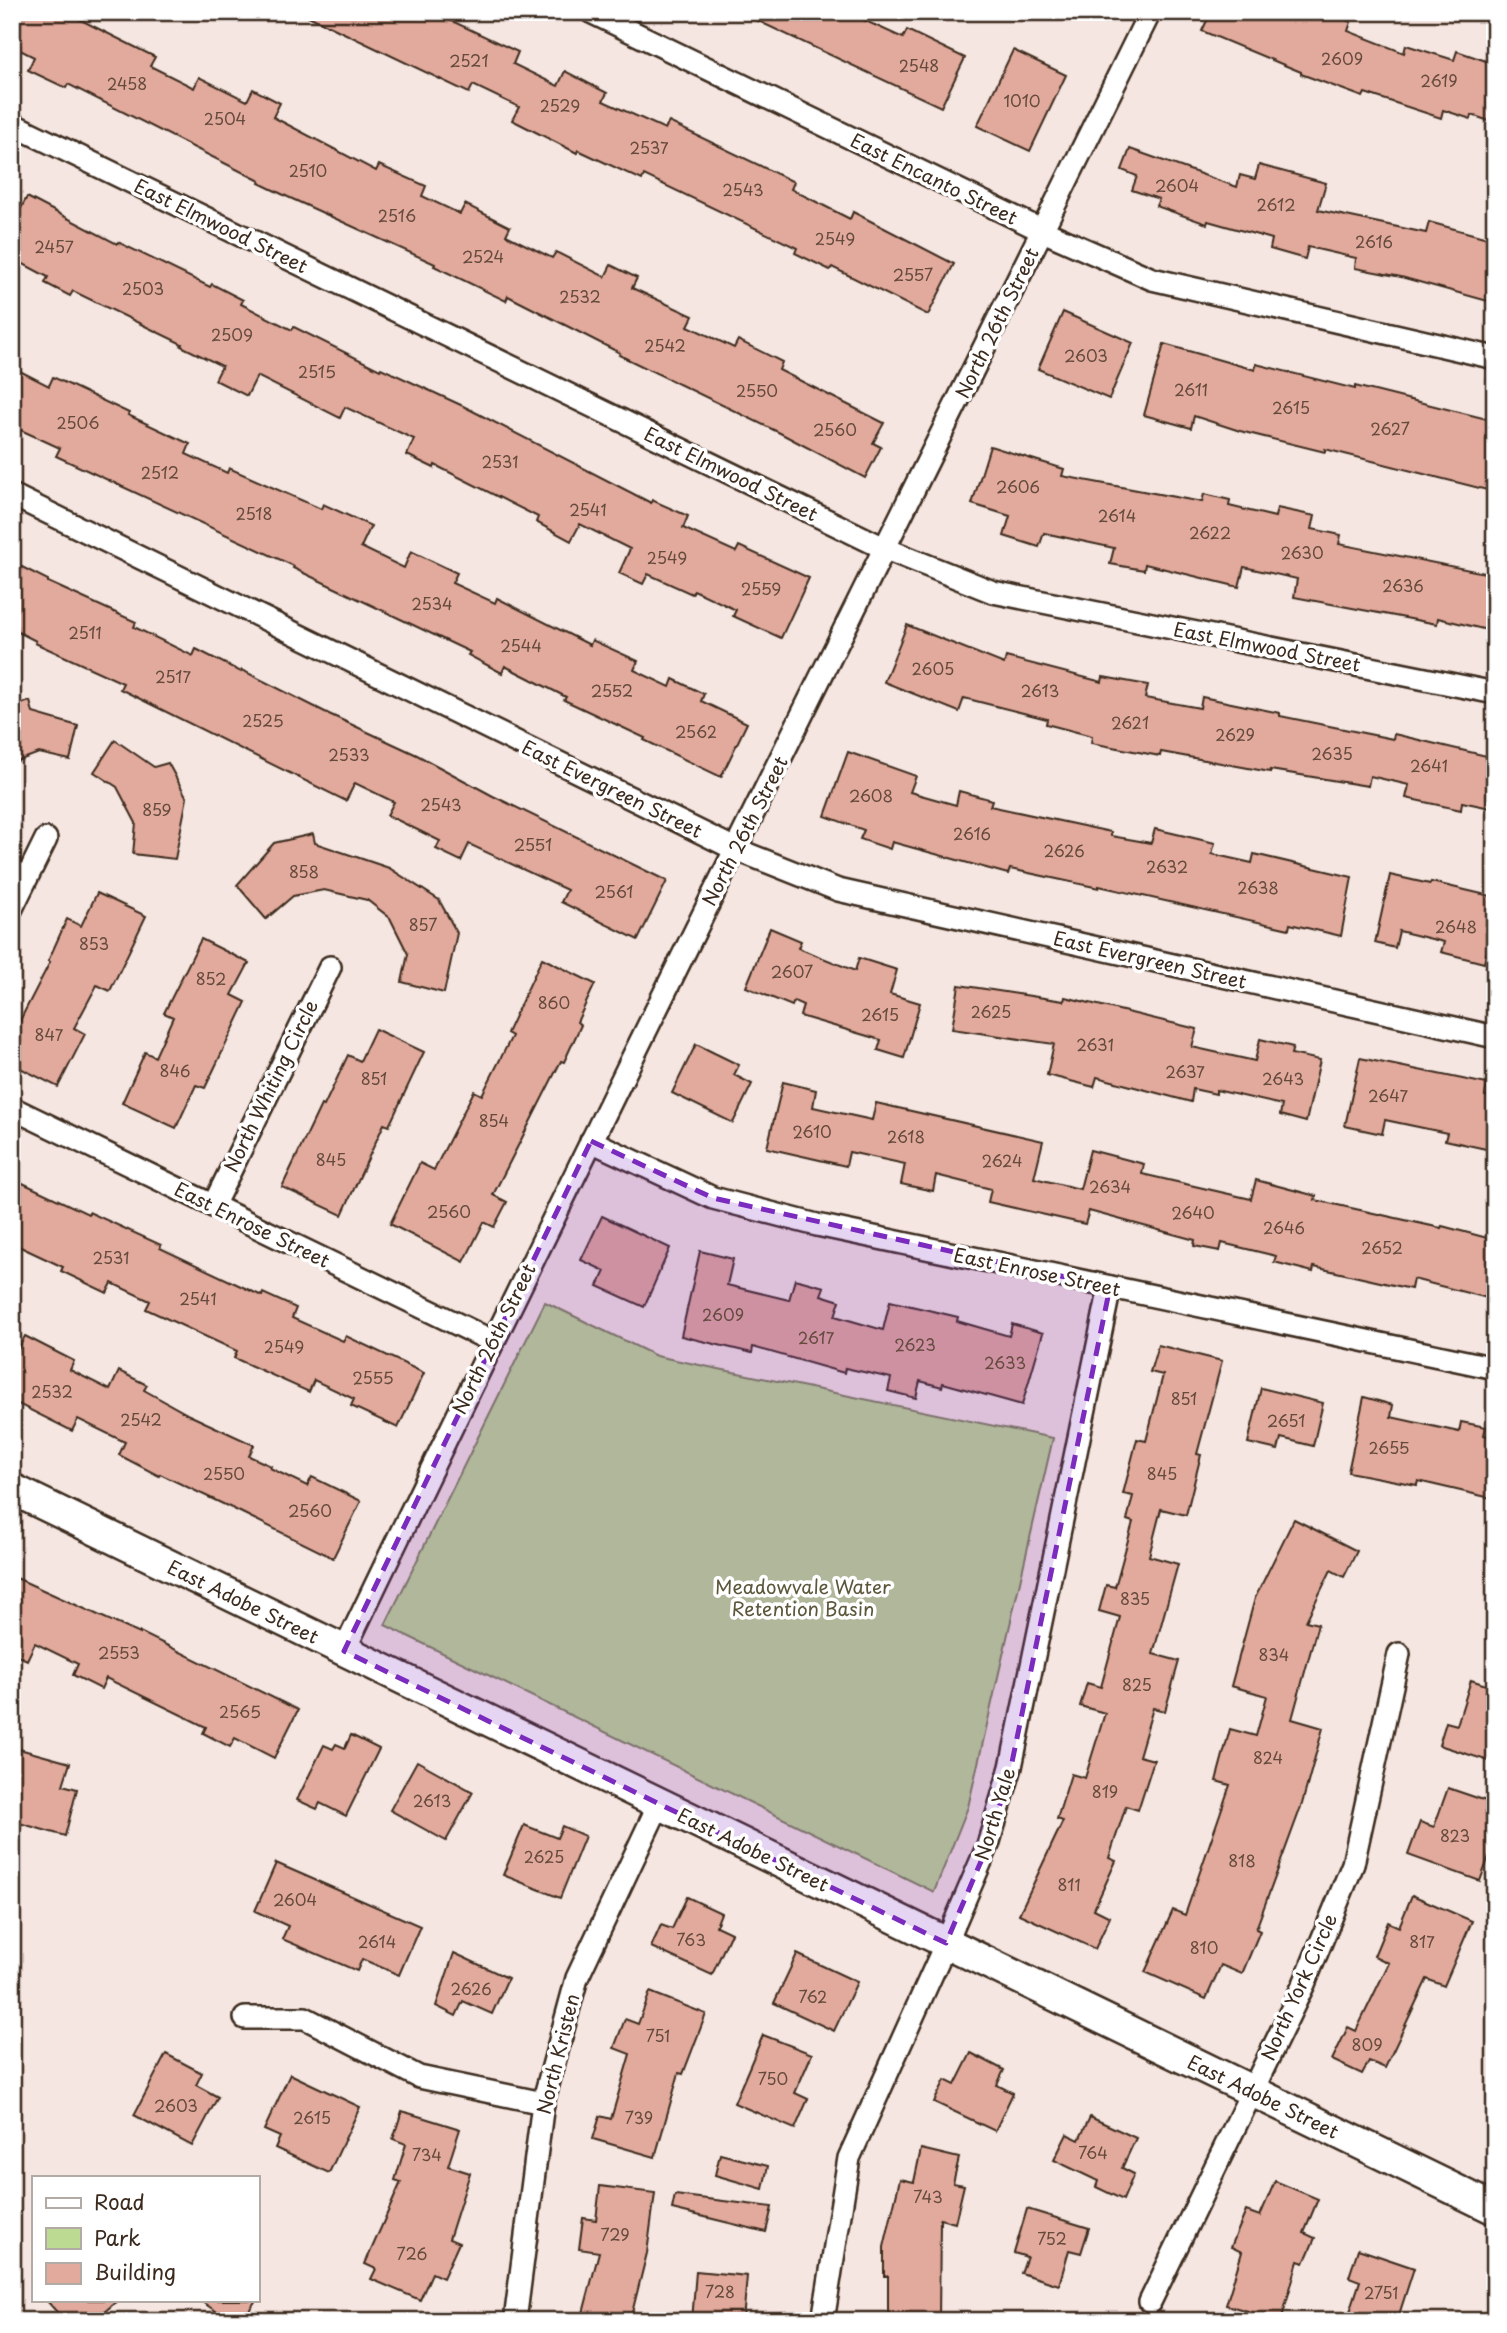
<svg xmlns="http://www.w3.org/2000/svg" width="1507" height="2333" font-family="'Playpen Sans',sans-serif">
	<rect width="100%" height="100%" fill="#f6e6e1"/>
	<filter id="ink" filterUnits="userSpaceOnUse"><feTurbulence type="fractalNoise" baseFrequency=".0143" numOctaves="2"/><feDisplacementMap in="SourceGraphic" scale="14" xChannelSelector="R" yChannelSelector="G"/><feConvolveMatrix kernelMatrix="1 2 1 2 8 2 1 2 1" color-interpolation-filters="sRGB"/></filter>
	<g filter="url(#ink)">
		<!-- green -->
		<path fill="#bdda92" stroke="#7c8258" stroke-width="2" d="M545,1302L656,1356L1053,1438L968,1807L934,1892L385,1625Z"/>
		<!-- building -->
		<g fill="#e2aa9c" stroke="#3b2a1e" stroke-width="2">
			<path d="M12,12H65L155,57L150,66L194,88L199,77L247,101L253,89L280,103L273,117L376,171L379,165L426,186L422,196L460,214L465,204L510,227L506,235L552,258L556,252L605,277L611,265L637,278L632,288L693,316L688,326L734,348L738,340L782,362L779,370L884,423L873,443L881,447L865,478L780,433L619,355L620,353L508,296L506,301L434,266L435,264L288,197L259,183L260,181L68,84L66,88L28,70L34,57L12,46Z"/>
			<path d="M300,12H433L518,52L513,64L558,86L565,71L607,93L603,101L665,129L669,122L794,182L791,189L850,219L853,212L954,264L928,315L832,267L830,270L795,253L797,248L644,175L642,180L578,150L577,153L512,120L519,107L473,85L469,93Z"/>
			<path d="M739,12H846L903,38L907,30L965,58L941,107Z"/>
			<path d="M1211,12H1327L1351,22L1348,31L1404,53L1406,45L1454,60L1457,51L1495,64V123L1472,115L1471,119L1443,110L1441,118L1365,93L1363,97L1301,74V72L1202,31Z"/>
			<path d="M1013,50L1066,75L1030,151L977,126Z"/>
			<path d="M1130,149L1237,187L1240,175L1255,179L1259,165L1326,183L1318,210L1426,233L1429,222L1495,240V303L1401,277L1355,268L1356,258L1308,247L1305,259L1270,249L1272,239L1208,221L1207,224L1156,206L1159,199L1132,190L1137,176L1122,170Z"/>
			<path d="M27,197L117,244L118,242L210,287L212,284L243,300L241,304L292,330L294,327L380,370L381,368L463,406L651,503L652,500L688,516L683,528L736,552L739,546L809,578L781,638L733,616L736,610L694,590L692,594L648,574L643,584L619,573L630,549L580,524L571,541L536,522L538,517L435,465L434,468L407,455L414,439L345,407L340,418L257,376L247,396L215,380L222,366L181,346L182,344L73,291L70,296L45,283L48,277L12,258V225Z"/>
			<path d="M1063,312L1133,343L1109,399L1038,369Z"/>
			<path d="M1164,344L1255,370L1256,364L1355,389V386L1495,421V492L1325,449V452L1240,431L1194,416L1191,428L1144,415Z"/>
			<path d="M12,367L49,386L53,377L129,413L128,415L190,444L186,454L227,473L229,468L321,509L323,504L371,526L361,547L404,568L411,551L457,573L452,583L495,603L497,598L590,645L592,640L638,661L634,670L670,687L673,679L704,694L701,701L747,723L721,777L644,740L645,738L564,700L566,697L505,666L502,673L468,655L470,652L293,568L294,566L56,456L60,448L12,426Z"/>
			<path d="M990,446L1064,469L1062,476L1202,502L1204,494L1230,500L1229,506L1275,517L1277,508L1315,516L1312,529L1341,535L1339,544L1495,575V632L1438,618L1437,624L1294,597L1297,579L1244,567L1239,587L1145,564L1144,570L1110,564L1114,548L1044,533L1039,547L1004,536L1010,516L972,504Z"/>
			<path d="M12,562L48,580V582L136,622L134,627L193,656L196,649L241,672L242,670L329,714L417,755L493,796L667,881L638,940L561,902L567,890L469,844L461,861L436,849L440,841L387,815L394,802L355,783L346,801L120,689L123,683L35,643L36,641L12,629Z"/>
			<path d="M907,625L1004,664L1006,657L1102,682L1103,677L1148,685L1145,698L1200,708L1202,697L1280,713V716L1393,739L1394,734L1495,758V809L1462,802L1461,810L1406,798L1409,785L1370,776L1368,786L1270,770V772L1161,752L1160,756L1091,743L1092,736L1046,724L1047,719L964,698L959,712L884,682Z"/>
			<path d="M30,701L33,713L78,726L70,760L39,753L12,763V707Z"/>
			<path d="M115,740L154,767L168,763L187,798L175,859L133,854L136,823L117,787L94,772Z"/>
			<path d="M848,752L916,776L910,792L956,805L959,791L992,800L990,806L1111,832V836L1151,843L1155,829L1215,843L1212,854L1252,863L1254,854L1352,877L1341,936L1290,924L1289,929L1099,886V888L1010,869L1008,874L892,842L890,849L860,839L864,830L825,816Z"/>
			<path d="M313,834L315,843L389,868L439,900L457,933L444,993L402,982L408,954L390,918L367,900L324,890L293,896L266,919L237,885L274,843Z"/>
			<path d="M1390,875L1430,884L1431,882L1495,897V919L1484,963L1441,952L1444,942L1399,931L1395,948L1375,943Z"/>
			<path d="M97,893L146,916L110,991L97,985L74,1028L85,1034L58,1087L12,1064V1036L50,962L48,961L67,919L81,926Z"/>
			<path d="M770,928L801,941L798,948L855,971L859,958L897,970L890,994L920,1003L904,1058L878,1050L881,1040L800,1016L803,1005L794,1001L792,1006L746,987Z"/>
			<path d="M201,939L249,963L232,995L246,1002L205,1088L196,1085L176,1128L122,1103L145,1052L155,1057L173,1017L164,1013Z"/>
			<path d="M542,958L595,984L577,1022L581,1025L564,1062L561,1061L493,1195L507,1202L494,1227L484,1222L464,1262L390,1224L420,1163L434,1170L474,1091L482,1095L512,1036L507,1033Z"/>
			<path d="M959,985L1064,1001L1065,997L1197,1029L1192,1047L1255,1061L1260,1039L1293,1047L1291,1054L1320,1060L1306,1122L1280,1115L1282,1105L1216,1090V1094L1193,1089L1191,1102L1097,1077L1094,1087L1047,1075L1054,1044L952,1029Z"/>
			<path d="M375,1029L424,1052L389,1126L384,1124L342,1215L282,1187L321,1105L324,1106L348,1055L360,1061Z"/>
			<path d="M696,1044L739,1065L734,1075L752,1084L733,1123L672,1093Z"/>
			<path d="M1360,1058L1487,1084L1485,1096L1495,1098V1151L1445,1140L1447,1133L1385,1120L1382,1134L1345,1126Z"/>
			<path d="M783,1082L816,1090L813,1107L872,1120L876,1103L1043,1141L1034,1178L1080,1189L1090,1150L1144,1164L1142,1174L1251,1199L1256,1180L1316,1196L1315,1200L1441,1228L1442,1226L1495,1240V1300L1413,1279L1411,1289L1314,1267L1313,1272L1274,1262L1276,1256L1222,1243L1220,1251L1194,1246L1195,1240L1089,1211L1085,1224L988,1202L991,1189L936,1175L933,1191L901,1184L905,1164L849,1152L846,1166L767,1148Z"/>
			<path d="M12,1178L88,1214L89,1212L161,1245L160,1248L262,1296L263,1293L296,1308L292,1318L343,1341L346,1336L424,1373L398,1428L351,1406L354,1399L314,1380L309,1392L234,1358L237,1351L146,1309L150,1301L112,1283L107,1293L61,1271L63,1267L12,1243Z"/>
			<path d="M602,1216L670,1248L644,1307L598,1286L605,1271L581,1260Z"/>
			<path d="M700,1251L733,1259L727,1285L789,1300L795,1279L824,1287L821,1295L840,1301L835,1316L883,1330L890,1301L958,1317L957,1321L1009,1336L1012,1324L1043,1333L1022,1405L943,1383L942,1387L920,1381L916,1398L888,1391L891,1378L845,1368L844,1373L753,1347L752,1353L681,1336Z"/>
			<path d="M25,1336L74,1361L70,1370L110,1390L119,1371L147,1385L144,1390L189,1415L254,1445L249,1456L271,1466L270,1468L307,1486L312,1477L361,1501L333,1558L240,1512L160,1474L159,1476L119,1455L125,1442L78,1419L72,1431L12,1401V1361Z"/>
			<path d="M1158,1345L1222,1361L1197,1454L1201,1455L1186,1515L1161,1509L1149,1556L1178,1564L1153,1654L1179,1661L1165,1711L1153,1708L1139,1756L1154,1760L1138,1810L1126,1806L1109,1858L1116,1861L1094,1909L1110,1917L1095,1949L1019,1914L1063,1821L1057,1819L1071,1774L1085,1778L1105,1713L1080,1706L1087,1683L1101,1687L1120,1617L1099,1611L1106,1585L1115,1587L1133,1522L1127,1520L1133,1496L1123,1494L1137,1439L1146,1441L1163,1375L1150,1372Z"/>
			<path d="M1261,1388L1323,1403L1313,1446L1281,1438L1278,1450L1248,1443Z"/>
			<path d="M1364,1397L1393,1405L1391,1417L1459,1432L1461,1422L1486,1427L1484,1435L1495,1438V1499L1418,1481L1417,1485L1348,1472Z"/>
			<path d="M1294,1519L1357,1551L1344,1577L1331,1570L1306,1621L1318,1624L1292,1719L1323,1728L1302,1804L1256,1929L1260,1931L1242,1974L1221,1965L1206,1999L1145,1972L1173,1910L1185,1915L1230,1785L1216,1781L1230,1729L1256,1736L1267,1696L1231,1686L1255,1598Z"/>
			<path d="M12,1576L140,1634V1632L298,1710L274,1758L235,1738L230,1747L203,1733L206,1727L106,1678L101,1689L73,1675L78,1664L35,1643L27,1660L12,1653Z"/>
			<path d="M1471,1680L1495,1688V1763L1439,1745L1446,1722L1457,1725Z"/>
			<path d="M351,1735L379,1749L346,1816L320,1803L317,1809L297,1800L324,1745L333,1749L336,1744L345,1748Z"/>
			<path d="M12,1747L70,1763L63,1785L77,1789L65,1836L12,1821Z"/>
			<path d="M417,1761L473,1792L446,1841L390,1810Z"/>
			<path d="M1448,1788L1495,1804L1487,1830L1495,1833V1840L1480,1881L1408,1855L1420,1822L1434,1827Z"/>
			<path d="M524,1825L557,1838L562,1826L585,1836L560,1898L503,1875Z"/>
			<path d="M276,1863L420,1926L399,1975L362,1959L357,1971L282,1939L288,1926L255,1911Z"/>
			<path d="M1412,1895L1472,1921L1444,1986L1427,1979L1385,2068L1369,2061L1362,2074L1332,2060L1348,2027L1356,2031L1389,1963L1374,1956L1388,1922L1399,1927Z"/>
			<path d="M687,1897L721,1913L716,1926L731,1933L712,1975L651,1947L661,1925L672,1929Z"/>
			<path d="M454,1953L508,1978L492,2014L463,2001L456,2016L436,2006Z"/>
			<path d="M797,1954L857,1982L834,2031L774,2003Z"/>
			<path d="M650,1992L706,2014L683,2074L679,2073L655,2157L593,2139L600,2116L611,2119L630,2054L614,2048L625,2019L638,2024Z"/>
			<path d="M763,2035L812,2054L795,2093L808,2099L795,2129L734,2103Z"/>
			<path d="M971,2053L1004,2070L997,2085L1013,2093L995,2131L934,2102L945,2080L955,2085Z"/>
			<path d="M166,2054L202,2073L196,2085L218,2097L192,2146L134,2115Z"/>
			<path d="M290,2074L360,2107L329,2173L275,2148L280,2137L264,2130Z"/>
			<path d="M402,2111L460,2129L448,2166L470,2173L449,2239L459,2243L443,2278L432,2273L420,2300L371,2279L376,2269L365,2264L401,2182L395,2180L406,2144L393,2139Z"/>
			<path d="M1090,2117L1136,2138L1122,2168L1134,2174L1123,2200L1096,2187L1098,2181L1054,2160L1067,2134L1079,2140Z"/>
			<path d="M921,2149L959,2158L953,2183L964,2185L955,2223L940,2219L939,2321H888V2276H884V2247L900,2179L914,2182Z"/>
			<path d="M720,2154L768,2166L763,2189L715,2175Z"/>
			<path d="M1275,2181L1318,2199L1304,2233L1315,2238L1304,2263L1298,2261L1281,2321H1245L1248,2311L1226,2305L1242,2252L1231,2247L1246,2211L1260,2216Z"/>
			<path d="M600,2186L655,2193L647,2253L630,2321H581L599,2252L579,2249L583,2218L596,2220Z"/>
			<path d="M675,2195L772,2207L766,2232L672,2209Z"/>
			<path d="M1027,2209L1089,2228L1081,2253L1069,2250L1059,2285L1021,2273L1027,2257L1014,2253Z"/>
			<path d="M1358,2249L1414,2268L1397,2321H1347L1360,2281L1349,2277Z"/>
			<path d="M696,2271L747,2276L743,2321H692Z"/>
			<path d="M46,2300H118L94,2321H65Z"/>
			<path d="M199,2300H256L242,2321H231Z"/>
		</g>
		<g fill="none" stroke-linecap="round" stroke-linejoin="round">
			<defs>
				<g id="street">
					<path d="M591,12L1043,231L1152,279L1495,358"/>
					<path d="M12,124L886,549L993,592L1495,693"/>
					<path d="M12,495L735,849L838,890L1495,1037"/>
					<path d="M12,908L46,839"/>
					<path d="M12,1108L492,1341"/>
					<path d="M591,1141L713,1198L817,1225L1495,1368"/>
					<path d="M213,1206L330,967"/>
					<path d="M344,1651C607,1102 881,558 1150,12"/>
					<path d="M245,2018H305L419,2077L543,2103"/>
					<path d="M1150,2302L1304,1984L1353,1864L1399,1654"/>
					<path d="M515,2321L543,2103L577,1978L659,1804"/>
					<path d="M823,2321L849,2158L946,1943L988,1845L1011,1767L1110,1287"/>
				</g>
				<path id="secondary" d="M12,1489L1495,2209"/>
			</defs>
			<!-- street casing -->
			<use href="#street" stroke="#3b2a1e" stroke-width="26"/>
			<!-- secondary casing -->
			<use href="#secondary" stroke="#3b2a1e" stroke-width="35"/>
			<!-- street -->
			<use href="#street" stroke="#fff" stroke-width="21"/>
			<!-- secondary -->
			<use href="#secondary" stroke="#fff" stroke-width="30"/>
		</g>
	</g>
	<!-- marked area -->
	<path fill="#7b2cbf" fill-opacity="0.2" stroke="#7b2cbf" stroke-width="5" stroke-dasharray="14 9" stroke-linejoin="round" d="M591,1141L713,1198L1110,1287L1011,1767L988,1845L946,1943L344,1651Z"/>
	<g text-anchor="middle" stroke-width="7" stroke-linejoin="round" paint-order="stroke">
		<!-- number labels -->
		<g font-size="16" fill="#654a3e">
			<text x="1342" y="65">2609</text>
			<text x="469" y="67">2521</text>
			<text x="919" y="72">2548</text>
			<text x="1439" y="87">2619</text>
			<text x="127" y="90">2458</text>
			<text x="1022" y="107">1010</text>
			<text x="560" y="112">2529</text>
			<text x="225" y="125">2504</text>
			<text x="649" y="154">2537</text>
			<text x="308" y="177">2510</text>
			<text x="1177" y="192">2604</text>
			<text x="743" y="196">2543</text>
			<text x="1276" y="211">2612</text>
			<text x="397" y="222">2516</text>
			<text x="835" y="245">2549</text>
			<text x="1374" y="248">2616</text>
			<text x="54" y="253">2457</text>
			<text x="483" y="263">2524</text>
			<text x="913" y="281">2557</text>
			<text x="143" y="295">2503</text>
			<text x="580" y="303">2532</text>
			<text x="232" y="341">2509</text>
			<text x="665" y="352">2542</text>
			<text x="1086" y="362">2603</text>
			<text x="317" y="378">2515</text>
			<text x="1191" y="396">2611</text>
			<text x="757" y="397">2550</text>
			<text x="1291" y="414">2615</text>
			<text x="78" y="429">2506</text>
			<text x="1390" y="435">2627</text>
			<text x="835" y="436">2560</text>
			<text x="500" y="468">2531</text>
			<text x="160" y="479">2512</text>
			<text x="1018" y="493">2606</text>
			<text x="588" y="516">2541</text>
			<text x="254" y="520">2518</text>
			<text x="1117" y="522">2614</text>
			<text x="1210" y="539">2622</text>
			<text x="1302" y="559">2630</text>
			<text x="667" y="564">2549</text>
			<text x="1403" y="592">2636</text>
			<text x="761" y="595">2559</text>
			<text x="432" y="610">2534</text>
			<text x="85" y="639">2511</text>
			<text x="521" y="652">2544</text>
			<text x="933" y="675">2605</text>
			<text x="173" y="683">2517</text>
			<text x="612" y="697">2552</text>
			<text x="1040" y="697">2613</text>
			<text x="263" y="727">2525</text>
			<text x="1130" y="729">2621</text>
			<text x="696" y="738">2562</text>
			<text x="1235" y="741">2629</text>
			<text x="1332" y="760">2635</text>
			<text x="349" y="761">2533</text>
			<text x="1429" y="772">2641</text>
			<text x="871" y="802">2608</text>
			<text x="441" y="811">2543</text>
			<text x="157" y="816">859</text>
			<text x="972" y="840">2616</text>
			<text x="533" y="851">2551</text>
			<text x="1064" y="857">2626</text>
			<text x="1167" y="873">2632</text>
			<text x="304" y="878">858</text>
			<text x="1258" y="894">2638</text>
			<text x="614" y="898">2561</text>
			<text x="423" y="931">857</text>
			<text x="1456" y="933">2648</text>
			<text x="94" y="950">853</text>
			<text x="792" y="978">2607</text>
			<text x="211" y="985">852</text>
			<text x="554" y="1009">860</text>
			<text x="991" y="1018">2625</text>
			<text x="880" y="1021">2615</text>
			<text x="49" y="1041">847</text>
			<text x="1095" y="1051">2631</text>
			<text x="175" y="1077">846</text>
			<text x="1185" y="1078">2637</text>
			<text x="374" y="1085">851</text>
			<text x="1283" y="1085">2643</text>
			<text x="1388" y="1102">2647</text>
			<text x="494" y="1127">854</text>
			<text x="812" y="1138">2610</text>
			<text x="906" y="1143">2618</text>
			<text x="331" y="1166">845</text>
			<text x="1002" y="1167">2624</text>
			<text x="1110" y="1193">2634</text>
			<text x="449" y="1218">2560</text>
			<text x="1193" y="1219">2640</text>
			<text x="1284" y="1234">2646</text>
			<text x="1382" y="1254">2652</text>
			<text x="111" y="1264">2531</text>
			<text x="198" y="1305">2541</text>
			<text x="723" y="1321">2609</text>
			<text x="816" y="1344">2617</text>
			<text x="915" y="1351">2623</text>
			<text x="284" y="1353">2549</text>
			<text x="1005" y="1369">2633</text>
			<text x="373" y="1384">2555</text>
			<text x="52" y="1398">2532</text>
			<text x="1184" y="1405">851</text>
			<text x="141" y="1426">2542</text>
			<text x="1286" y="1427">2651</text>
			<text x="1389" y="1454">2655</text>
			<text x="224" y="1480">2550</text>
			<text x="1162" y="1480">845</text>
			<text x="310" y="1517">2560</text>
			<text x="1135" y="1605">835</text>
			<text x="119" y="1659">2553</text>
			<text x="1274" y="1661">834</text>
			<text x="1137" y="1691">825</text>
			<text x="240" y="1718">2565</text>
			<text x="1268" y="1764">824</text>
			<text x="1105" y="1798">819</text>
			<text x="432" y="1807">2613</text>
			<text x="1455" y="1842">823</text>
			<text x="544" y="1863">2625</text>
			<text x="1242" y="1867">818</text>
			<text x="1069" y="1891">811</text>
			<text x="295" y="1906">2604</text>
			<text x="691" y="1946">763</text>
			<text x="377" y="1948">2614</text>
			<text x="1422" y="1948">817</text>
			<text x="1204" y="1954">810</text>
			<text x="471" y="1995">2626</text>
			<text x="813" y="2003">762</text>
			<text x="658" y="2042">751</text>
			<text x="1367" y="2051">809</text>
			<text x="773" y="2085">750</text>
			<text x="176" y="2112">2603</text>
			<text x="312" y="2124">2615</text>
			<text x="639" y="2124">739</text>
			<text x="1093" y="2159">764</text>
			<text x="427" y="2161">734</text>
			<text x="928" y="2203">743</text>
			<text x="615" y="2241">729</text>
			<text x="1052" y="2245">752</text>
			<text x="412" y="2260">726</text>
			<text x="720" y="2298">728</text>
			<text x="1381" y="2299">2751</text>
		</g>
		<!-- street labels -->
		<g font-size="19" fill="#3b2a1e" stroke="#fff">
			<text transform="translate(934 179) rotate(26)" y="7">East Encanto Street</text>
			<text transform="translate(221 226) rotate(26)" y="7">East Elmwood Street</text>
			<text transform="translate(997 323) rotate(-64)" y="7">North 26th Street</text>
			<text transform="translate(731 474) rotate(26)" y="7">East Elmwood Street</text>
			<text transform="translate(1267 647) rotate(11)" y="7">East Elmwood Street</text>
			<text transform="translate(612 789) rotate(26)" y="7">East Evergreen Street</text>
			<text transform="translate(745 831) rotate(-63)" y="7">North 26th Street</text>
			<text transform="translate(1150 960) rotate(13)" y="7">East Evergreen Street</text>
			<text transform="translate(271 1086) rotate(-64)" y="7">North Whiting Circle</text>
			<text transform="translate(252 1225) rotate(26)" y="7">East Enrose Street</text>
			<text transform="translate(1037 1272) rotate(12)" y="7">East Enrose Street</text>
			<text transform="translate(494 1339) rotate(-64)" y="7">North 26th Street</text>
			<text transform="translate(243 1602) rotate(26)" y="7">East Adobe Street</text>
			<text transform="translate(995 1814) rotate(-73)" y="7">North Yale</text>
			<text transform="translate(753 1850) rotate(26)" y="7">East Adobe Street</text>
			<text transform="translate(1299 1987) rotate(-66)" y="7">North York Circle</text>
			<text transform="translate(558 2054) rotate(-76)" y="7">North Kristen</text>
			<text transform="translate(1263 2097) rotate(26)" y="7">East Adobe Street</text>
		</g>
		<!-- park labels -->
		<g font-size="19" fill="#5c563b" stroke="#fff">
			<text x="803" y="1594">Meadowvale Water<tspan x="803" dy="22">Retention Basin</tspan></text>
		</g>
	</g>
	<!-- margin -->
	<rect width="1507" height="2333" fill="none" stroke="#fff" stroke-width="42"/>
	<rect x="21" y="21" width="1465" height="2291" fill="none" stroke="#3b2a1e" stroke-width="2.5" filter="url(#ink)"/>
	<!-- legend -->
	<rect x="32" y="2176" width="228" height="126" fill="#ffffff" stroke="#b1aaa5" stroke-width="2"/>
	<rect x="46" y="2198" width="35" height="10" fill="#ffffff" stroke="#b1aaa5" stroke-width="2"/>
	<text x="94" y="2210" font-size="21" fill="#3b2a1e">Road</text>
	<rect x="46" y="2228" width="35" height="21" fill="#bdda92" stroke="#b1aaa5" stroke-width="2"/>
	<text x="94" y="2246" font-size="21" fill="#3b2a1e">Park</text>
	<rect x="46" y="2263" width="35" height="21" fill="#e2aa9c" stroke="#b1aaa5" stroke-width="2"/>
	<text x="94" y="2280" font-size="21" fill="#3b2a1e">Building</text>
</svg>
